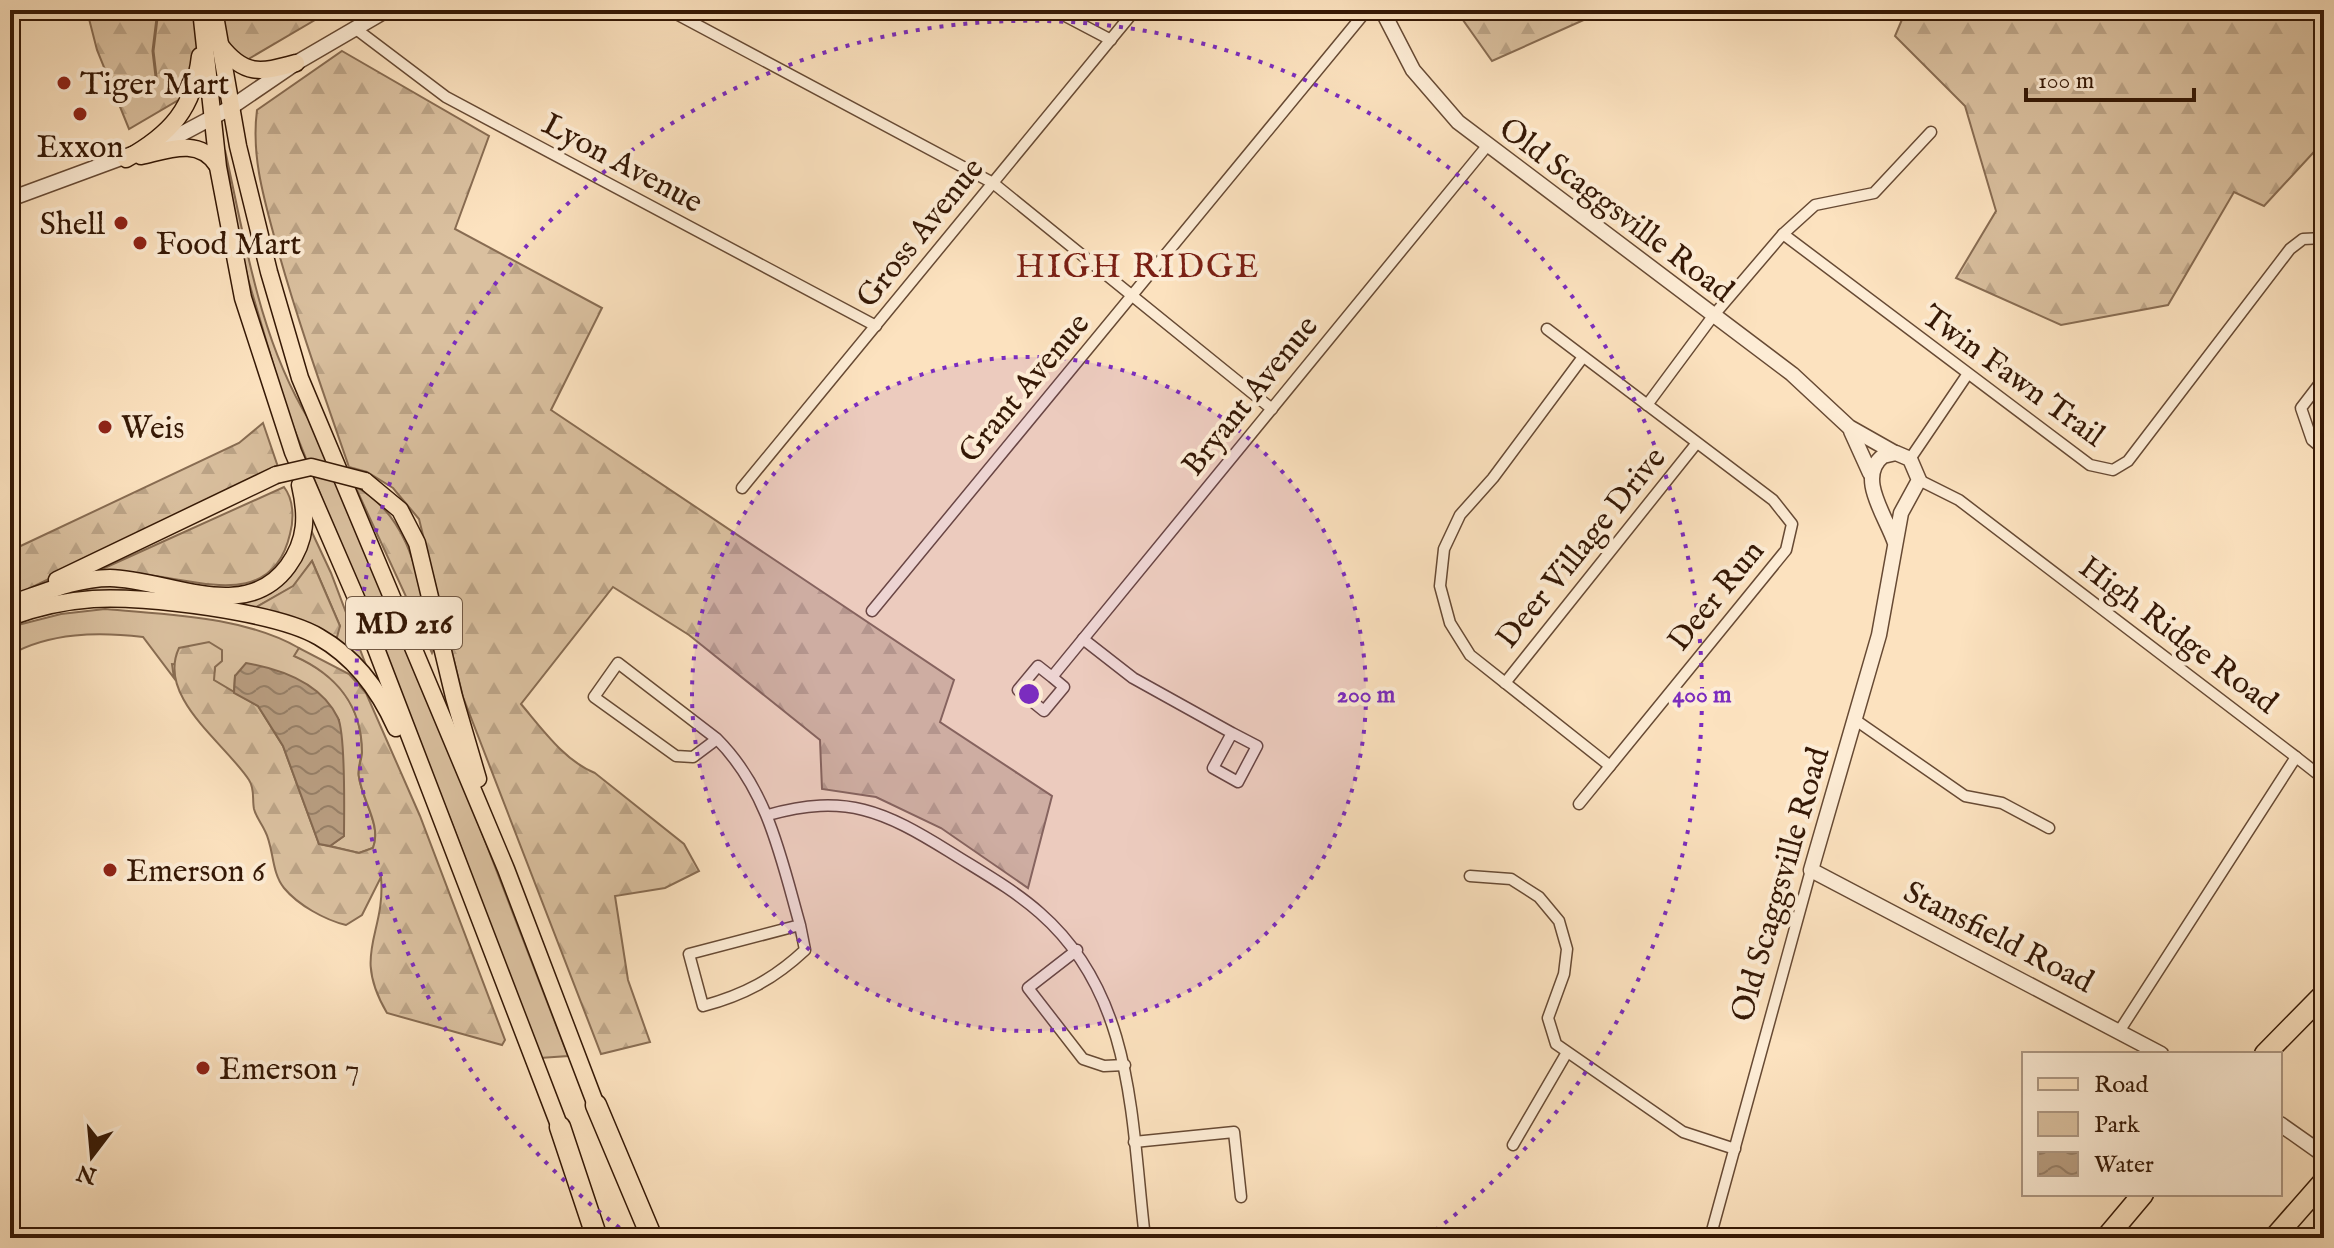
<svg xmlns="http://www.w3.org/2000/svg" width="2334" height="1248" font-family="'IM FELL English',serif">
	<defs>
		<pattern id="forest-firs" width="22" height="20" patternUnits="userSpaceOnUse" patternTransform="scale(2)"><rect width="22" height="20" fill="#dac09f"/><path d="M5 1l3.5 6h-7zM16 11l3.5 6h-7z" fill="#bca487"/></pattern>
		<pattern id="water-waves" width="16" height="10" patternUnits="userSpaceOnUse" patternTransform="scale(2)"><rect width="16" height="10" fill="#b89d80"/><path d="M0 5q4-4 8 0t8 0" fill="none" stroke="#967f67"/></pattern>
	</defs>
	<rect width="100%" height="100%" fill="#fce2bf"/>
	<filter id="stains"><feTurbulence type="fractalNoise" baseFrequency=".0025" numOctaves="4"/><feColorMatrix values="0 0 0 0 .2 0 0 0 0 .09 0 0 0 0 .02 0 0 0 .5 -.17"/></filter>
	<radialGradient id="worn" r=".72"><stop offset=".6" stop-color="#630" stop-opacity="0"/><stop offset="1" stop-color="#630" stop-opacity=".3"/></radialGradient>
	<!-- green -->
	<g fill="#dac09f" stroke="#886c52" stroke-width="2">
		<path d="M225,150C245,241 260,340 309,420L450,750L568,1056L540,1058L453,826L287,411L248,279L236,227Z"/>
		<path d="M310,528L331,573L367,668L330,638L340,626L312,561L294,586L251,610L55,594L107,583L260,596Z"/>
		<path d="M105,609C168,615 243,616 299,648L295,656C336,674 362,705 362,752C361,760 357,769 359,777C362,800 382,826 373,848L359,853L330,846L344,836L339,720L235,676L234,693L213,680L215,667L172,664L174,678L143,637C99,632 50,632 10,655V627L61,614Z"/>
	</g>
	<!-- forest -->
	<g fill="url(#forest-firs)" stroke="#886c52" stroke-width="2">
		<path d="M332,10L129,129L97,50L87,11Z"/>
		<path d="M1466,10H1606L1492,61L1463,20Z"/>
		<path d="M1906,10H2324V141L2264,206L2234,192L2168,305L2061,325L1956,278L1996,211L1965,106L1895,36Z"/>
		<path d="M342,51L489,136L455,229L602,308L551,410L954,680L940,722L1052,796L1028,888L941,828L876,797L822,789L820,740L689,635L613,587L521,704C543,730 565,761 595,773L684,844L699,871L665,888L615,896L628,980L650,1042L601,1054L463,697L419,519L393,488L367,472L349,467C323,392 297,319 276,243C264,199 251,156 257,110Z"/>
		<path d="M263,423L278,467L10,598V551L239,443Z"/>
		<path d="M355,486C415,519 419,587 434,648L432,653Z"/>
		<path d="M284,487C294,500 294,519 290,534C274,603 213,585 162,577C141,574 120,572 100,570Z"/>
		<path d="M312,561L340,626L337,637L330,638L251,610L293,586Z"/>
		<path d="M209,642L222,650V661L215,667L214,680L258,706L283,746L319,844L359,853L373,848C382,825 362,800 359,777C357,769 362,760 362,752C362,705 335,674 294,656L299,648L349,674L366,693L420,816L505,1040L502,1045L387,1013C351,952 386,935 381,877L362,915L346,925C325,920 298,905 284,888C271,872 274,848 265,831C262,824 256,817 254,809C252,799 255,789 249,780C225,743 156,697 179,648Z"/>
	</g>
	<!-- water -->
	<path fill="url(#water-waves)" stroke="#84684f" stroke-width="2" d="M246,663C281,669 321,683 338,718C346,736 344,813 344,836L330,846L319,844L283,746L258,706L234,693L235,676Z"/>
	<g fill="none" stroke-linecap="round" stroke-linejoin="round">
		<!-- stream -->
		<path stroke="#84684f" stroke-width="3" d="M157,85L153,51L158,10"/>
		<defs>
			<g id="minor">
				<path d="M669,10L993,183L1272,409"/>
				<path d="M1054,10L1111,40"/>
				<path d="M356,29L446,97L876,326"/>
				<path d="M1783,234L2090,465L2113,470L2128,461L2290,249L2303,239L2324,238"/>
				<path d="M1547,329L1773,500L1792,524L1786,550L1579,804"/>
				<path d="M1583,357L1493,478L1460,515L1444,549L1440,586L1450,623L1470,655L1610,766"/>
				<path d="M2324,378L2301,408L2312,440L2324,450"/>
				<path d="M1647,405L1713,316L1783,234L1815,205L1874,193L1931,132"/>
				<path d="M1910,459L1967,375"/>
				<path d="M1919,480L1959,500L2296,757L2120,1030"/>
				<path d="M742,488L1135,10"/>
				<path d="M872,611L1367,10"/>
				<path d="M1083,639L1133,678L1232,733L1213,768L1238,782L1257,746L1232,733"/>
				<path d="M1052,677L1064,687L1044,711L1018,690L1038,666L1052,677L1487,146"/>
				<path d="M1505,683L1696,444"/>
				<path d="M1854,719L1965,796L2002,803L2049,828"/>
				<path d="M717,739L618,663L594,697L676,756L693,757L717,739C768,790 781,858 800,925L689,954L703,1006C744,995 774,979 805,950L800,925"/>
				<path d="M2296,757L2324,779"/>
				<path d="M768,815C846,793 884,811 950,852C980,871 1013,889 1040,913C1135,996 1131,1122 1145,1238"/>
				<path d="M1470,876L1511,879L1539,897L1559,921L1567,949L1564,974L1548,1018L1556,1044L1683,1132L1735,1149"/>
				<path d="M1077,950L1028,988L1083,1059L1104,1066L1125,1065"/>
				<path d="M1134,1142L1234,1132L1241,1197"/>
				<path d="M1513,1145L1566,1054"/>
				<path d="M1710,1238L1811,870"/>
			</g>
			<g id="tertiary">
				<path d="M1382,10L1413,70L1458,122L1792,374L1849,427L1895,453"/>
				<path d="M10,199L170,140L230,108L296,63L387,10"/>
				<path d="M1851,431L1870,473"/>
				<path d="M1895,543C1886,516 1856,477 1883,456L1896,453L1910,459L1919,480L1901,513L1879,635L1811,870L2161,1054"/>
				<path d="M2280,1124L2324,1155"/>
			</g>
			<g id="primary">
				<path d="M201,10L218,167L243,298L293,452L360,607L564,1138"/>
				<path d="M214,10L238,146L269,272L300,378L506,869L599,1113"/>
				<path d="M220,45C244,76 260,73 296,63"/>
				<path d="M141,156C168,150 199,137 217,165"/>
				<path d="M126,159C171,134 194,108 200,56"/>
				<path d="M365,481L400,510L417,543L454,697L478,779"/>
				<path d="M57,580L276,475"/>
				<path d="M10,604C43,593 76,578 110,578C168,579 245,625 288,566C307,540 307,515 300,485"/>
				<path d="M10,617C37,607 64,601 93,599C143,595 277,612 319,637C356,658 379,690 396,728"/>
			</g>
			<g id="motorway">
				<path d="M2265,1054L2324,994"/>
				<path d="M596,1105L652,1238"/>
				<path d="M560,1127L597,1238"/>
				<path d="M2106,1238L2143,1194"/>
				<path d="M2274,1238L2324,1181"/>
			</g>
		</defs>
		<!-- minor casing -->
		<use href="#minor" stroke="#674a34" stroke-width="13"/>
		<!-- tertiary casing -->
		<use href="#tertiary" stroke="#674a34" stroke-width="17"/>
		<!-- primary casing -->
		<use href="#primary" stroke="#351805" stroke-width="19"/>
		<!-- motorway casing -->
		<use href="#motorway" stroke="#351805" stroke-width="23"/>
		<!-- minor -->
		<use href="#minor" stroke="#fdecd5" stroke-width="10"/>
		<!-- tertiary -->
		<use href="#tertiary" stroke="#fdecd5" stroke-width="14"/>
		<!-- primary -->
		<use href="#primary" stroke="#fce2bf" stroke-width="16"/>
		<!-- motorway -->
		<use href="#motorway" stroke="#fce2bf" stroke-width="20"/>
		<defs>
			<path id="primary-bridge" d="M276,475L311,467L365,481"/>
		</defs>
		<!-- primary-bridge casing -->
		<use href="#primary-bridge" stroke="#351805" stroke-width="19" stroke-linecap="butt"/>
		<!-- primary-bridge -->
		<use href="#primary-bridge" stroke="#fce2bf" stroke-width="16"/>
	</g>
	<!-- distance rings -->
	<circle cx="1029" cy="694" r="337" fill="#7b2cbf" fill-opacity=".12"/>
	<g fill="none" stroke="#7b2cbf" stroke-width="4" stroke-dasharray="4 8">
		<circle cx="1029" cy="694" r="337"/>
		<path d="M629 1235A673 673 0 1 1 1429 1235"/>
	</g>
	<!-- markers -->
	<g fill="#8f2418" stroke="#fdecd5" stroke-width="3">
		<circle cx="64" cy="83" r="8"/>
		<circle cx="80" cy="114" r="8"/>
		<circle cx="121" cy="223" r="8"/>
		<circle cx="140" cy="243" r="8"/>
		<circle cx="105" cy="427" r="8"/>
		<circle cx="110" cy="870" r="8"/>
		<circle cx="203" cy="1068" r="8"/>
	</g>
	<g text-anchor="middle" stroke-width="8" stroke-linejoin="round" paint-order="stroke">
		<!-- shield labels -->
		<rect fill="#fdecd5" stroke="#715843" stroke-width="2" x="346" y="597" width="116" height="52" rx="6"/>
		<g font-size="30" font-weight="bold" fill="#351805">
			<text x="404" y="633">MD 216</text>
		</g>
		<!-- poi labels -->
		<g font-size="32" fill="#351805" stroke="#fdecd5" text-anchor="start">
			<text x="80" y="94">Tiger Mart</text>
			<text x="80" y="157" text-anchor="middle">Exxon</text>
			<text x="105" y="234" text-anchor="end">Shell</text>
			<text x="156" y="254">Food Mart</text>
			<text x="121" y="438">Weis</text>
			<text x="126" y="881">Emerson 6</text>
			<text x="219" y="1079">Emerson 7</text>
		</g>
		<!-- street labels -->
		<g font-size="32" fill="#351805" stroke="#fdecd5">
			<text transform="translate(623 162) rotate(28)" y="11">Lyon Avenue</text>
			<text transform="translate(1617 209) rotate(37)" y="11">Old Scaggsville Road</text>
			<text transform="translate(919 232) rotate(-51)" y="11">Gross Avenue</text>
			<text transform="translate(2014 375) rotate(36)" y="11">Twin Fawn Trail</text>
			<text transform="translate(1023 387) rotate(-50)" y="11">Grant Avenue</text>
			<text transform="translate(1249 395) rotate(-51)" y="11">Bryant Avenue</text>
			<text transform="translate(1580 547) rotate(-51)" y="11">Deer Village Drive</text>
			<text transform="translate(1715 595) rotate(-51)" y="11">Deer Run</text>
			<text transform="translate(2179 634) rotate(37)" y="11">High Ridge Road</text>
			<text transform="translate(1779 884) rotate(-74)" y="11">Old Scaggsville Road</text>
			<text transform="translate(1999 936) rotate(27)" y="11">Stansfield Road</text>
		</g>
		<!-- neighbourhood labels -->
		<g font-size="34" letter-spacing="2" fill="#7a1f14" stroke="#fdecd5">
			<text x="1138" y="277">HIGH RIDGE</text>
		</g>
	</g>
	<circle cx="1029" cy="694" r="12" fill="#7b2cbf" stroke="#fdecd5" stroke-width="4"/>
	<g font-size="24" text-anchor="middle" font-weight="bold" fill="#7b2cbf" stroke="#fdecd5" stroke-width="8" stroke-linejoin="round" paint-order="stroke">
		<text x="1366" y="702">200 m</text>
		<text x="1702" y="702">400 m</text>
	</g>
	<!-- margin -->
	<rect width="2334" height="1248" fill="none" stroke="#fce2bf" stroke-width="40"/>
	<rect x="12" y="12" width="2310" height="1224" fill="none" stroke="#351805" stroke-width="4"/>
	<rect x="20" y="20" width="2294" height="1208" fill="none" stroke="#351805" stroke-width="2"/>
	<!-- legend -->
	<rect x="2022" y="1052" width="260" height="144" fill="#fdecd5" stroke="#ad9782" stroke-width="2"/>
	<rect x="2038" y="1078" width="40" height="12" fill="#fce2bf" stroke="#ad9782" stroke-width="2"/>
	<text x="2094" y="1092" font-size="24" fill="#351805">Road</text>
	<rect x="2038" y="1112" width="40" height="24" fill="#dac09f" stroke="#ad9782" stroke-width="2"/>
	<text x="2094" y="1132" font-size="24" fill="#351805">Park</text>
	<rect x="2038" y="1152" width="40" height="24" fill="url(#water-waves)" stroke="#ad9782" stroke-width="2"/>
	<text x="2094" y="1172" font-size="24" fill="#351805">Water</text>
	<!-- north arrow -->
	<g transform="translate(92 1156) rotate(196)" stroke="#fdecd5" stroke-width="6" paint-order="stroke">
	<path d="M0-6L14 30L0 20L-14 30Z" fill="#351805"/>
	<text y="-12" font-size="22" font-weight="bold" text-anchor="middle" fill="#351805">N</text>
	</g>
	<!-- scale -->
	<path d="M2026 88v12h168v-12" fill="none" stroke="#351805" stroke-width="4"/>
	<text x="2038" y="88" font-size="24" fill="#351805" stroke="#fdecd5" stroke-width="6" paint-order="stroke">100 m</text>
	<rect width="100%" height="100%" filter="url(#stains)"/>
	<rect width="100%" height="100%" fill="url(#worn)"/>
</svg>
